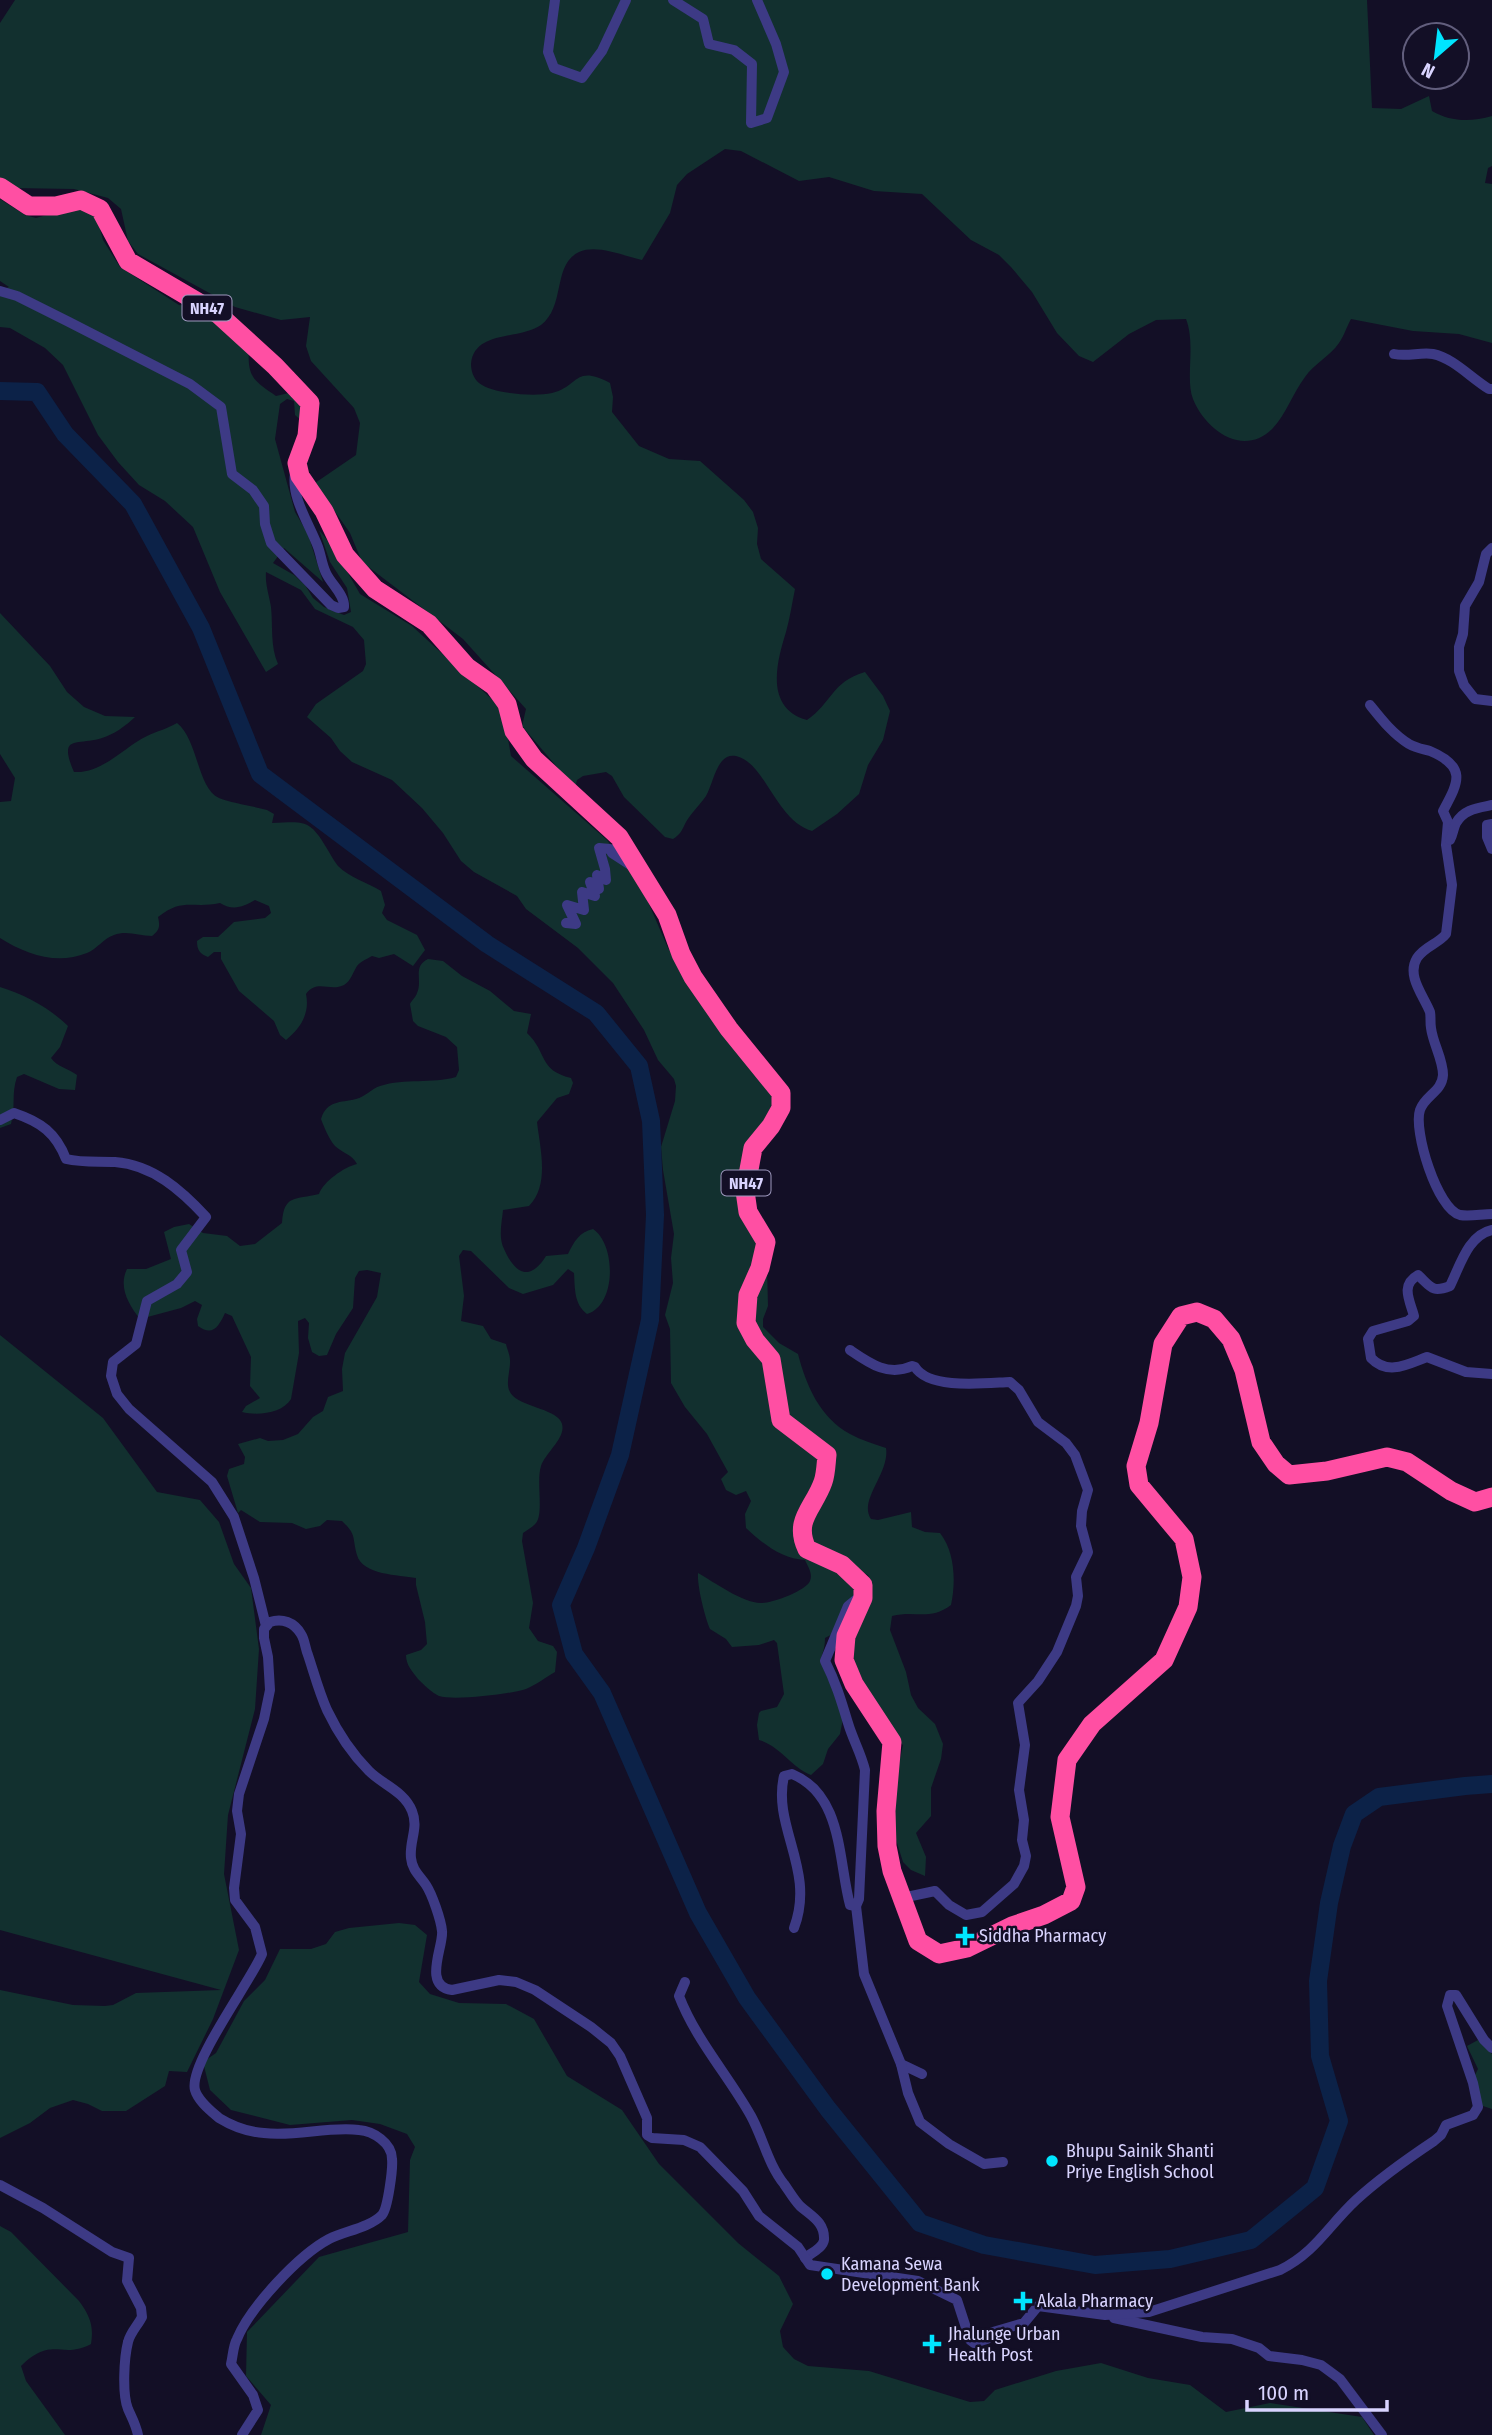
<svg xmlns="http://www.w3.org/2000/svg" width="1492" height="2435" font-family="'Fira Sans Condensed',sans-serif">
	<rect width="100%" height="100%" fill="#130f26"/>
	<!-- green -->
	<g fill="#12302f">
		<path d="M15,0H1367L1372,108L1401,109L1429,96L1432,111C1451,122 1471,122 1492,116V166L1488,168L1485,183L1492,184V343L1459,334L1413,331L1351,319C1347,326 1344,336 1339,343C1330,356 1314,364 1305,377C1293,393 1286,414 1273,428C1244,458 1206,431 1193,399C1185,378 1196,345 1186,319L1156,320L1129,334L1093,362L1079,356L1057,333L1032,292L1011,267L999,255L971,240L922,194L874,191L829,177L799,181L741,151L725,149L687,174L677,185L670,213L642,260C624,256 597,244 579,252C552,265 566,306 541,325C520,340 474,330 471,364C471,370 473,378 479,383C493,394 535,397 552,393C579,387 574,364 610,383L613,397L612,412L639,446L669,459L700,461L744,500L753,512L758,528L757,544L761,559L795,589C792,603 790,618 786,632C776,664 765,708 807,720C832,703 831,682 865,672L883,696L890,711L883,740L868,765L859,794L837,814L812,831C776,821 765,762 736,756C731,755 726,756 722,761C714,771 712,785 706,796C700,805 691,813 686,822C682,830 681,834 673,839L665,837L624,797L612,776L606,772L583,776L577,780L575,788L522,726L526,709L463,639L362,562L350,533L315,483L356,455L360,423L354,408L311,361L306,346L310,317L281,320L235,307L138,254L128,241L121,209L108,198L74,189L13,188L0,179V23Z"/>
		<path d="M0,199L25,215L36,218L74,207L96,214L103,240L120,267L179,305C206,306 230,332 249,349C247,377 254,381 276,396L293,392L303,403V422L295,415L294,401L287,399L280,404L275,439L295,512L308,534L323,582L284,548L273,563L294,575L305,585L313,598L324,607L344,615L351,612L347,588L330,562L319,530L333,547L360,594L412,626L496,703L504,716L511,756L607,840L642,888L668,948L775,1099L747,1153L756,1238L767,1267L768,1306L763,1319V1327L779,1343L798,1354C806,1385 820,1418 850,1434C861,1440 874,1444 886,1448C890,1473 858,1500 871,1519L878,1520L911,1512L912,1527L925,1532L940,1533C955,1552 956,1582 951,1605C930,1621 915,1610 892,1616L890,1630L906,1672L911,1695L918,1708L935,1724L943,1744L941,1759L931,1788V1816L916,1833L926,1857L925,1876L911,1870L903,1862L892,1827L893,1792L903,1745L897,1741L856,1677L851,1640L870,1579L868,1575L842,1561C858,1590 858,1597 846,1627L825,1638C825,1651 821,1653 821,1663L844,1714L840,1734L828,1749L823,1764L811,1775C791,1767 780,1746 759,1740L757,1725L759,1713L761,1711L777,1707L784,1694L777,1643L774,1640L759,1645L732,1647L726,1639L710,1629C705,1617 697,1586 698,1573C714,1582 744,1604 762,1603C773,1603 807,1590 810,1581C813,1573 808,1567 805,1560C782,1559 763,1544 746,1528L745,1514L751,1501L746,1491L736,1495L726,1490L721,1479L728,1472L707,1434L685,1407L671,1383L670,1329L665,1315L673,1283L671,1258L674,1234L663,1170L661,1147L675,1101L676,1086L674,1079L658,1060L644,1030L613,983L578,948L526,909L517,896L474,872L461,861L443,833L422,808L392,780L352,762L340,751L331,738L307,717L316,704L363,671L366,664L364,640L353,627L315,609L301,590L266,572C265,585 269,594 271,607C273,626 270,646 278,664L266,672L220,592L193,527L165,501L139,485L118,462L98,435L63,365L45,348L10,328L0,327V290L9,287L0,281Z"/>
		<path d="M0,613L50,666L67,692L84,707L105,716L135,717C127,725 113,735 102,738C79,746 57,733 74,772C102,774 124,747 147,736C157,731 167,729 177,723C198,739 197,788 219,798C232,803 252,806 267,810L274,814L272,823C303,822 309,818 326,847C330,853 333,860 338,866C349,877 368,883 381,891L385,905L382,913L387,920L417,935L425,950L413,966L394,954L379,958L372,956C367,959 361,961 357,966C353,972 351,981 344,985C330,992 317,979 306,994C310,1013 301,1028 286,1040L280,1035L274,1021L239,991L221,959V952H214L208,957C200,954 197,950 197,941L203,937H218L234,922L265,918L271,913L269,906L255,900C243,907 233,911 220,903C192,909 183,897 158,917C160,926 160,930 152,936C139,936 127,930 114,935C104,938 97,949 87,953C57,965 27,955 0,938V802L11,801L15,778L0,754Z"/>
		<path d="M428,959L443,961L462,976L490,991L514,1011L531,1014L527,1033C548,1053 538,1070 571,1078L573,1083L569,1094L557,1098L537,1122C540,1148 550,1185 529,1206L503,1210C502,1222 498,1237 504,1249C515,1274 530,1282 546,1256L568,1254C574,1242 579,1232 593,1229C616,1244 617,1305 587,1314C574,1304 575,1289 574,1273L568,1269L553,1285L523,1294L509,1288L471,1251L463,1250L459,1256L464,1296L461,1321L483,1326L491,1339L506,1344C507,1349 510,1355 510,1360C511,1371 503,1387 513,1396C524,1407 559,1410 562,1424C566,1438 546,1452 541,1466C536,1481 544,1513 536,1523C533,1527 527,1530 523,1533L522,1541L533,1603L529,1628L538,1641L553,1646L557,1652L555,1672C546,1677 536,1685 526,1689C511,1694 454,1701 439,1696C432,1693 423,1684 418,1679C412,1671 406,1665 406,1655L421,1650L427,1644L425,1622L416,1585V1578C399,1575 362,1575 357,1555C352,1537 357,1535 342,1521L327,1520L320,1526L306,1529L292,1523L260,1522L241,1510L238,1513L227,1476L229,1469L244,1464L245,1457L238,1444L260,1438L268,1441L283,1440L298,1434L313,1417L323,1411L328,1397L343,1391L342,1369L345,1353L377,1297L381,1273L367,1270L359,1271L355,1278L353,1308L336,1334L327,1355L319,1356L312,1352L308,1338L309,1323L305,1318L298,1321L299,1353L291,1399C283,1413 258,1416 242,1412L246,1406L260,1398L250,1386L251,1357L232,1316L225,1313C219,1326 213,1337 198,1326L197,1319L202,1305L195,1301L181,1308L140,1319C129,1305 118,1287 127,1269H146L171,1259L164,1232L174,1227L189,1224L203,1233L227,1236L240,1246L255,1244L282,1223C284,1194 295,1200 319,1194C323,1182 344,1167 357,1164C352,1154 342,1153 335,1146C329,1139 324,1127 321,1119C327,1100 340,1103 356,1099C365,1097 371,1089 380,1086C405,1078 432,1084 456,1077L459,1070L457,1047L446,1037L418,1026L413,1021L410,1004C412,1000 416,997 417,993C423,980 412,967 428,959Z"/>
		<path d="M0,987C26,995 48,1007 68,1026L60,1047L51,1058C57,1067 68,1068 77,1075L75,1090L59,1089L24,1074L17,1077C11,1094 16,1107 11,1124L0,1128Z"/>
		<path d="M0,1335L103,1418L157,1492L200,1500L219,1522L234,1564L251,1588L259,1649L255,1709L228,1815L224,1874L239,1950L213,2019L187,2072L169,2071L165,2086L126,2111H102L88,2104L73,2100L50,2108L30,2123L0,2138V1990L73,2005L105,2006L113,2005L136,1993L221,1990L0,1930Z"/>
		<path d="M399,1923L415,1925L427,1935L419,1982L430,1994L459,2003L506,2004L534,2019L567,2076L622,2110L659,2164L738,2243L779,2276L793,2304L780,2331L783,2347L794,2359L808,2366L869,2371L970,2402L984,2401L995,2390L1056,2371L1101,2363L1148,2378L1190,2385L1226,2412L1270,2403L1362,2417L1374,2435H261L271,2405L246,2376L247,2332L319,2257L408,2232L410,2160L415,2147L407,2134L380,2124L352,2120L290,2125L231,2110L210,2090L203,2062L216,2053L244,2001L265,1980L280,1949H311L326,1944L335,1932L349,1928Z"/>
		<path d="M1478,2040L1492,2054V2109L1480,2105L1474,2077L1478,2069L1467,2046Z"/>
		<path d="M0,2226L11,2232L79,2301C90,2316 94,2326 91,2344C61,2360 53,2335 21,2366L26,2381L65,2435H0Z"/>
	</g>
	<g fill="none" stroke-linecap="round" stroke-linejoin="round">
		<!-- river -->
		<path stroke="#0c2248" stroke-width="18" d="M0,391L37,392L65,434L133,504L201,628L260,774L487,944L596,1013L639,1066L651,1121L655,1215L650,1320L620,1455L586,1548L561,1605L574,1654L602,1693L698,1913L747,1998L828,2109L920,2223L984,2245L1095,2265L1170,2259L1251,2240L1315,2188L1339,2121L1320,2056L1318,1981L1329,1903L1342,1846L1354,1814L1379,1797L1465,1786L1492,1784"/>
		<!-- street -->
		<g stroke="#3d3a85" stroke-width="10">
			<path d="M555,0L548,52L554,68L582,78L602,51L626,0"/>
			<path d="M673,0L703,19L709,44L734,50L752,64L751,123L767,118L784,72L776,44L757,0"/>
			<path d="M0,291L17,296L69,322L190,384L221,407L232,474L253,490L264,506L265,524L271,543L331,605L338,608L344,607C345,595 331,584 326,573C322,565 321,555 318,547C309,523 291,498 295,473"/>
			<path d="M1394,354C1407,357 1420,352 1433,354C1453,358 1471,378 1489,389H1492"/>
			<path d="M1492,548L1486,554L1479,582L1465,606L1463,634L1459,647V671L1464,685L1475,699L1492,701"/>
			<path d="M1370,705C1382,720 1393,734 1409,744C1416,748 1423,749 1430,751C1468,767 1458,783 1443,811L1448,822L1446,845L1452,885L1446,934C1438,944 1425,946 1417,958C1406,976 1424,996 1430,1012C1431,1017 1430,1023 1431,1028C1433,1044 1443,1059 1443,1075C1442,1092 1425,1095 1420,1110C1413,1130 1437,1209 1460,1215C1469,1217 1482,1214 1492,1214"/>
			<path d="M1492,824L1487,825V837L1492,849"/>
			<path d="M1450,840C1453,835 1453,829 1456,823C1464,809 1478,808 1492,805"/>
			<path d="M566,923L576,924L567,905L584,910L582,892L595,896L590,882L599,889L597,875L606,880L605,869L599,848L610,849L612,853L632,866"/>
			<path d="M0,1120L14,1113C41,1122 56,1133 66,1159C83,1163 99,1161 115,1162C153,1165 181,1190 206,1217L181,1250L187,1272L177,1284L147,1301L136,1344L113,1362L111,1376L117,1394L129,1409L212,1482L234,1517L254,1578L266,1626"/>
			<path d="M1492,1230C1468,1235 1460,1266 1450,1286C1432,1293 1431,1287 1418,1275C1400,1285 1410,1301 1414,1316L1408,1321L1373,1331L1368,1339L1371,1358C1388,1376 1408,1364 1427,1357L1466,1372L1492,1374"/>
			<path d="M850,1350C869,1363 888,1377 912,1366L915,1367C929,1390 986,1383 1010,1382L1019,1390L1038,1422L1066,1443L1075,1455L1088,1490L1082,1511L1081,1526L1088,1552L1076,1577L1078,1596L1076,1606L1057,1652L1038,1681L1018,1703L1025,1745L1019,1790L1024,1820L1022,1840L1026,1856L1024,1866L1014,1884L982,1912L966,1915L949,1905L935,1891L902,1898"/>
			<path d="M856,1906L864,1974L901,2064L922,2074"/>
			<path d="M794,1928C816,1870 772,1827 784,1776L792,1774C843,1795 838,1860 850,1905L856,1906L859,1899L865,1770C861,1753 853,1740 848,1723C841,1700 836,1683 825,1661L848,1606L859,1597"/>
			<path d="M685,1982L679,1996C696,2040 728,2075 751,2116C763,2138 768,2164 784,2184C789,2191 794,2200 800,2206C811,2216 825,2222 824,2240C823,2248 811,2253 805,2258"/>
			<path d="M901,2064L908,2093L920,2122L949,2144L984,2164L1003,2162"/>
			<path d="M0,2185L43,2208L112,2252L129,2258L127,2281L141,2308L142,2317C138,2325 130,2333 128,2342C124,2358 122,2394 128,2409C132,2418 136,2425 138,2435"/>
			<path d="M1114,2318L1202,2337L1232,2339L1259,2348L1269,2356L1302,2360L1321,2365L1340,2379L1382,2435"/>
			<path d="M242,2435L258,2410L253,2395L231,2364C233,2356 233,2346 237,2339C250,2307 299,2255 329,2239C345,2231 369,2228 382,2215C388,2208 393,2168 392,2159C392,2143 373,2131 359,2130C329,2126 295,2137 264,2133C248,2132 232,2126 219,2118C211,2111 198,2101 195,2090C188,2065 251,1981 262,1954L255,1927L235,1900L234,1888L241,1834L237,1811L239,1794L264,1719L270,1690L268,1657L264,1638V1629L270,1622C282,1618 294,1622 301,1634C305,1640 305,1648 308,1655C314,1673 319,1692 327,1710C338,1733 351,1753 369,1771C383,1785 404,1791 412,1811C419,1828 409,1841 411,1858C412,1870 420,1876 426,1885C432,1894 441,1920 442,1931C444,1946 422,1986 452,1990L499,1980L516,1982L535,1990L591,2027L611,2043L620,2056L647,2118V2135L652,2138L684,2140L700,2147L743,2191L759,2216L798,2247L810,2265L918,2281L957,2300L970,2340L974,2343L987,2339L993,2332L1024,2323L1038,2306L1105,2315L1149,2312L1280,2270C1316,2252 1328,2226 1356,2200C1380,2178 1407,2159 1434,2141L1441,2135L1446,2125L1473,2115L1478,2107L1473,2083L1447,2006L1450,1995H1456L1484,2040L1492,2048"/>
		</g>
		<!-- highway -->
		<path stroke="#ff4fa3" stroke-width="19" d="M0,187L29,206H56L81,200L100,209L128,261L218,314L275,366L310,403L307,436L297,463L300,476L324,511L345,555L375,589L429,624L467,667L494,686L507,704L514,731L534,759L619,837L667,915L681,954L693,977L729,1029L781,1093V1108L771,1126L753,1148L745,1191L748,1212L766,1242L760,1268L748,1295L746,1323L755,1340L771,1359L781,1420L827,1455C826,1463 826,1474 823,1482C814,1508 793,1520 807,1549L842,1565L863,1585V1598L846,1636L844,1660L854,1684L892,1742L886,1811L887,1846L892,1871L918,1941L939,1954L967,1948L1012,1926L1044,1915L1071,1901L1076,1887L1060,1817L1067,1760L1092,1724L1164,1660L1188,1607L1192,1577L1184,1539L1139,1485L1136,1466L1149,1423L1163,1344L1181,1316L1197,1312L1214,1319L1231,1339L1244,1370L1261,1442L1276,1464L1289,1475L1327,1471L1387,1457L1407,1462L1451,1491L1475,1502L1492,1497"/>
	</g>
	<!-- markers -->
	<g fill="#00e5ff" stroke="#130f26" stroke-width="2.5">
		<path d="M961.5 1925.5h7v7h7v7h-7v7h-7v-7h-7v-7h7z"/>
		<circle cx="1052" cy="2161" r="7"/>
		<circle cx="827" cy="2274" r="7"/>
		<path d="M1019.5 2290.5h7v7h7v7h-7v7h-7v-7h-7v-7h7z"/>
		<path d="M928.5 2333.5h7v7h7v7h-7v7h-7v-7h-7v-7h7z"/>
	</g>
	<g text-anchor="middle" stroke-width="5" stroke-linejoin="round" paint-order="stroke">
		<!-- shield labels -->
		<g fill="#130f26" stroke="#9e99be" stroke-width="2">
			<rect x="182.5" y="295.5" width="49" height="25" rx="5"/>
			<rect x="721.5" y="1170.5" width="49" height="25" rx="5"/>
		</g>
		<g font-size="16" font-weight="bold" fill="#d9d4ff">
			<text x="207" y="314">NH47</text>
			<text x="746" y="1189">NH47</text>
		</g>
		<!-- poi labels -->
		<g font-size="18" fill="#d9d4ff" stroke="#130f26" text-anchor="start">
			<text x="979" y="1942">Siddha Pharmacy</text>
			<text x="1066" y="2157">Bhupu Sainik Shanti<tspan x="1066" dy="21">Priye English School</tspan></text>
			<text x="841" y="2270">Kamana Sewa<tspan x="841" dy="21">Development Bank</tspan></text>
			<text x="1037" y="2307">Akala Pharmacy</text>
			<text x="948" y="2340">Jhalunge Urban<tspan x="948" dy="21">Health Post</tspan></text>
		</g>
	</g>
	<!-- north arrow -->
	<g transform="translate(1436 56) rotate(208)"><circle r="33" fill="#130f26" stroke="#625e7d" stroke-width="2"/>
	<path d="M0-5L12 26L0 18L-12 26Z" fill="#00e5ff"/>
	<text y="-10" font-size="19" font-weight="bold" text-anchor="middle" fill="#d9d4ff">N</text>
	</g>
	<!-- scale -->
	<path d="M1247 2400v10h140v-10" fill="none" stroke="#d9d4ff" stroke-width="3.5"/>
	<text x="1258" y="2400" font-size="21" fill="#d9d4ff" stroke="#130f26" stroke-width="5" paint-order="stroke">100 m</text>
</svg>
